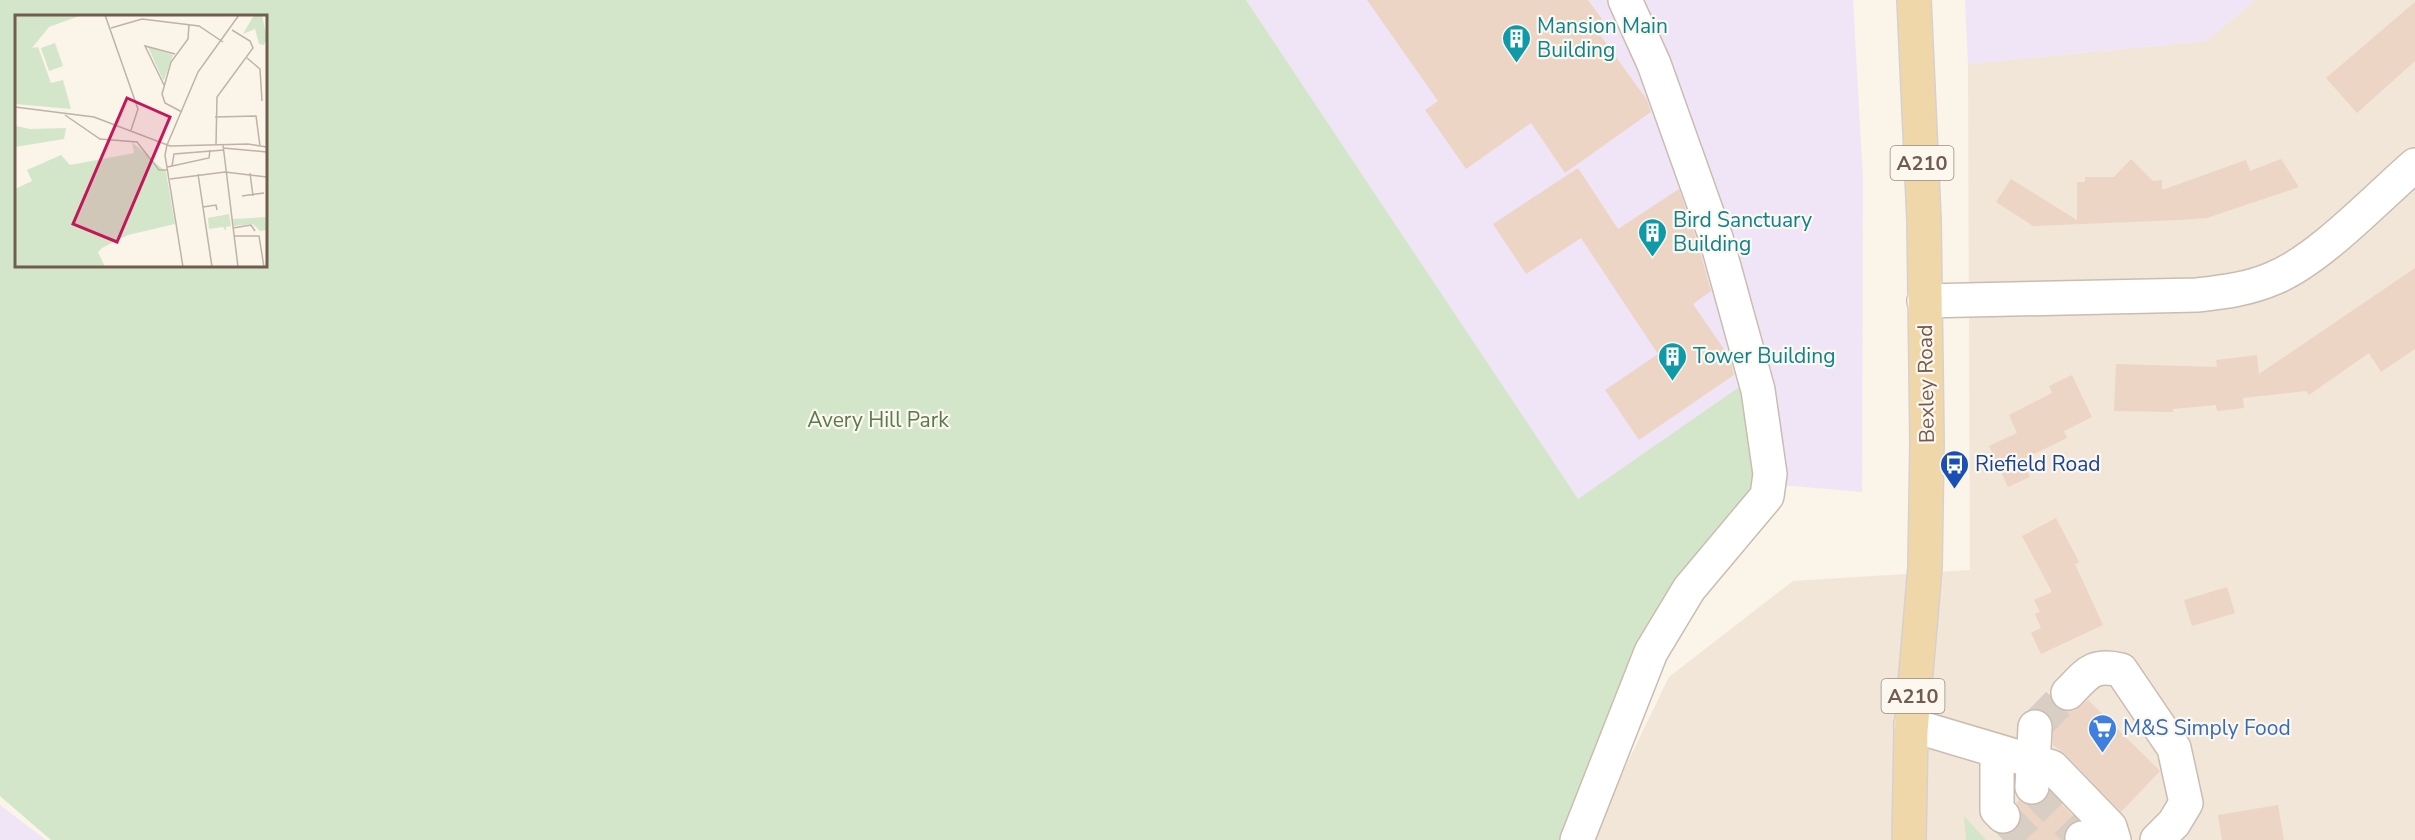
<svg xmlns="http://www.w3.org/2000/svg" width="2415" height="840" font-family="'Nunito Sans',sans-serif">
	<rect width="100%" height="100%" fill="#faf4e9"/>
	<!-- residential -->
	<path fill="#f1e6d8" d="M2255,0H2415V840H1590L1669,677L1793,581L1970,570L1968,64L2206,41Z"/>
	<!-- education -->
	<g fill="#f0e5f6">
		<path d="M1246,0H1853L1863,181L1862,492L1756,483L1741,386L1578,500Z"/>
		<path d="M1965,0H2255L2206,41L1968,64Z"/>
		<path d="M0,805L46,840H0Z"/>
	</g>
	<!-- green -->
	<g fill="#d4e6c9" fill-rule="evenodd">
		<path d="M0,0H1246L1578,499L1742,385L1756,483L1561,840H51L0,796ZM16,16H266V266H16Z"/>
		<path d="M1964,816L1986,840H1966Z"/>
	</g>
	<!-- building -->
	<g fill="#ecd5c4">
		<path d="M1367,0H1588L1602,19L1593,25L1647,100L1651,112L1565,173L1531,123L1466,169L1425,110L1438,101Z"/>
		<path d="M2415,2V61L2357,113L2326,78Z"/>
		<path d="M2131,159L2153,181L2162,180V190L2246,160L2250,171L2281,159L2299,187L2207,218L2178,220L2033,226L1996,202L2011,179L2077,220V182H2085V177H2114Z"/>
		<path d="M1578,168L1618,229L1679,189L1698,244L1711,291L1693,304L1730,358L1734,375L1639,440L1605,390L1658,354L1581,238L1526,274L1493,224Z"/>
		<path d="M2415,268V349L2381,372L2369,353L2309,395L2306,391L2243,398L2244,408L2217,411L2216,405L2173,409V412L2114,411L2116,364L2217,367L2216,360L2257,355L2259,374Z"/>
		<path d="M2072,375L2092,417L2064,431L2067,438L2022,460L2030,477L2008,487L1989,446L2017,433L2009,415L2052,393L2049,386Z"/>
		<path d="M2056,518L2079,562L2075,564L2103,625L2041,654L2031,633L2041,628L2035,614L2040,612L2034,600L2052,592L2022,536Z"/>
		<path d="M2227,587L2235,613L2192,626L2184,600Z"/>
		<path d="M2050,694L2055,706L2064,711H2074L2088,700L2160,771L2121,812L2065,754L2053,745L2052,719L2046,712L2035,708Z"/>
		<path d="M2050,792L2077,820L2068,825L2064,833V840H2018L2011,833L2017,829L2021,820V811L2016,803L2019,800L2030,806L2040,804L2047,798Z"/>
		<path d="M2278,805L2284,840H2222L2218,815Z"/>
	</g>
	<g fill="none" stroke-linecap="round" stroke-linejoin="round">
		<!-- minor-tunnel -->
		<g stroke="#d8cec3" stroke-width="33" stroke-dasharray="33 16" stroke-linecap="butt">
			<path d="M2035,727L2068,693"/>
			<path d="M2032,787L2082,838"/>
			<path d="M2003,816L2026,840"/>
		</g>
		<defs>
			<g id="minor">
				<path d="M1924,301L2197,295C2224,292 2249,289 2274,278C2320,259 2377,198 2415,165"/>
				<path d="M2068,693C2087,674 2092,663 2121,670L2174,748L2186,803L2174,823L2157,840"/>
				<path d="M1911,725L2052,767L2110,827L2114,840"/>
				<path d="M1997,752V810L2003,816"/>
				<path d="M2032,787L2035,727"/>
				<path d="M2082,838L2084,840"/>
				<path d="M1577,840L1651,652L1689,589L1767,496L1770,474L1758,390L1716,238L1654,64L1625,0"/>
			</g>
			<path id="major" d="M1909,840L1911,731L1925,567L1927,442L1924,220L1914,0"/>
		</defs>
		<!-- minor casing -->
		<use href="#minor" stroke="#cbbcb0" stroke-width="36"/>
		<!-- major casing -->
		<use href="#major" stroke="#d7d1ce" stroke-width="36"/>
		<!-- minor -->
		<use href="#minor" stroke="#fff" stroke-width="33"/>
		<!-- major -->
		<use href="#major" stroke="#f0d7aa" stroke-width="33"/>
	</g>
	<!-- icons -->
	<defs>
		<symbol id="building-pin" viewBox="-11 -11 22 30"><path d="M0 17L-7.5 6A9.5 9.5 0 1 1 7.5 6Z" fill="#0f9aa8" stroke="#fdf8ef"/><path d="M-4-6H4V6H1V3H-1V6H-4ZM-2.5-4.3h1.7v1.8h-1.7ZM.8-4.3h1.7v1.8H.8ZM-2.5-1h1.7V.8h-1.7ZM.8-1h1.7V.8H.8Z" fill="#fff"/></symbol>
		<symbol id="bus-pin" viewBox="-11 -11 22 30"><path d="M0 17L-7.5 6A9.5 9.5 0 1 1 7.5 6Z" fill="#1a4fb4" stroke="#fdf8ef"/><path d="M-5-6H5V4H4V6H2V4H-2V6H-4V4H-5ZM-3.5-4V0h7V-4ZM-3.5 1.2v1.5H-2V1.2ZM2 1.2v1.5H3.5V1.2Z" fill="#fff"/></symbol>
		<symbol id="supermarket-pin" viewBox="-11 -11 22 30"><path d="M0 17L-7.5 6A9.5 9.5 0 1 1 7.5 6Z" fill="#3f7fe0" stroke="#fdf8ef"/><path d="M-6-5.5h2.5l.6 2H6L4.5 2H-2.5L-4.4-4H-6ZM-1.5 3.2a1.3 1.3 0 1 0 .1 0ZM3 3.2a1.3 1.3 0 1 0 .1 0Z" fill="#fff"/></symbol>
	</defs>
	<g fill-rule="evenodd">
		<use href="#building-pin" x="1500" y="22" width="33" height="45"/>
		<use href="#building-pin" x="1636" y="216" width="33" height="45"/>
		<use href="#building-pin" x="1656" y="340" width="33" height="45"/>
		<use href="#bus-pin" x="1938" y="448" width="33" height="45"/>
		<use href="#supermarket-pin" x="2086" y="712" width="33" height="45"/>
	</g>
	<g text-anchor="middle" stroke-width="4.5" stroke-linejoin="round" paint-order="stroke">
		<!-- shield labels -->
		<g fill="#fdf8ef" stroke="#9b8b80" stroke-width="1.5">
			<rect x="1890.5" y="146" width="63" height="34" rx="4.5"/>
			<rect x="1881.5" y="679" width="63" height="34" rx="4.5"/>
		</g>
		<g font-size="20" font-weight="bold" fill="#715c50">
			<text x="1922" y="170">A210</text>
			<text x="1913" y="703">A210</text>
		</g>
		<!-- culture labels -->
		<g font-size="21" fill="#0d838f" stroke="#fdf8ef" text-anchor="start">
			<text x="1537" y="33">Mansion Main<tspan x="1537" dy="24">Building</tspan></text>
			<text x="1673" y="227">Bird Sanctuary<tspan x="1673" dy="24">Building</tspan></text>
			<text x="1693" y="363">Tower Building</text>
		</g>
		<!-- street labels -->
		<g font-size="21" fill="#715c50" stroke="#fdf8ef">
			<text transform="translate(1926 384) rotate(-91)" y="7">Bexley Road</text>
		</g>
		<!-- park labels -->
		<g font-size="21" fill="#597a4c" stroke="#fdf8ef">
			<text x="878" y="427">Avery Hill Park</text>
		</g>
		<!-- transit labels -->
		<g font-size="21" fill="#164399" stroke="#fdf8ef" text-anchor="start">
			<text x="1975" y="471">Riefield Road</text>
		</g>
		<!-- shop labels -->
		<g font-size="21" fill="#366cbe" stroke="#fdf8ef" text-anchor="start">
			<text x="2123" y="735">M&amp;S Simply Food</text>
		</g>
	</g>
	<!-- overview -->
	<g transform="translate(15 15)">
		<rect width="252" height="252" fill="#faf4e9"/>
		<path d="M0,0H67L34,12L17,33L23,32L36,68L48,65L56,94L0,89ZM239,0H247L252,23L249,30L244,29L240,14L228,19ZM40,28L48,51L34,56L26,33ZM133,32L158,40L149,65H148ZM1,111L15,114L51,113L49,124L0,132ZM117,127L151,157L160,209L113,220L87,233L83,237L90,252H1L0,174L17,166L12,155L46,140L55,150L119,138ZM214,199L216,211L211,212V216L208,212L194,214L193,203ZM252,202V215L245,216L238,209L219,211L218,204Z" fill="#d4e6c9"/>
		<path fill="none" stroke="#bfb2a7" stroke-width="1.5" d="M90,0L123,94L116,115M96,13L127,4L184,11L208,27M232,43L245,54L247,86M149,70L130,31L160,39M0,92L79,102L155,131L233,129L252,132M167,97L150,88L147,79L156,47L173,24L174,9M50,100L85,124L122,127L144,155H153M200,102L241,101L245,131M152,130L183,57L224,0M152,130L150,140L168,252M201,130L202,82L238,33L235,26L217,15M208,130L223,252M208,133L252,137M157,151L194,143L195,135M152,152L157,151L159,139L209,135M235,158L238,181M183,159L197,252M155,164L210,157L252,162M227,181L249,178M188,192L201,190L202,195M218,213L236,210L240,216M219,221H244L249,252"/>
		<path fill="#c2185b" fill-opacity="0.15" stroke="#c2185b" stroke-width="3" d="M112,83L155,102L102,227L58,209Z"/>
		<rect width="252" height="252" fill="none" stroke="#715c50" stroke-width="3"/>
	</g>
</svg>
